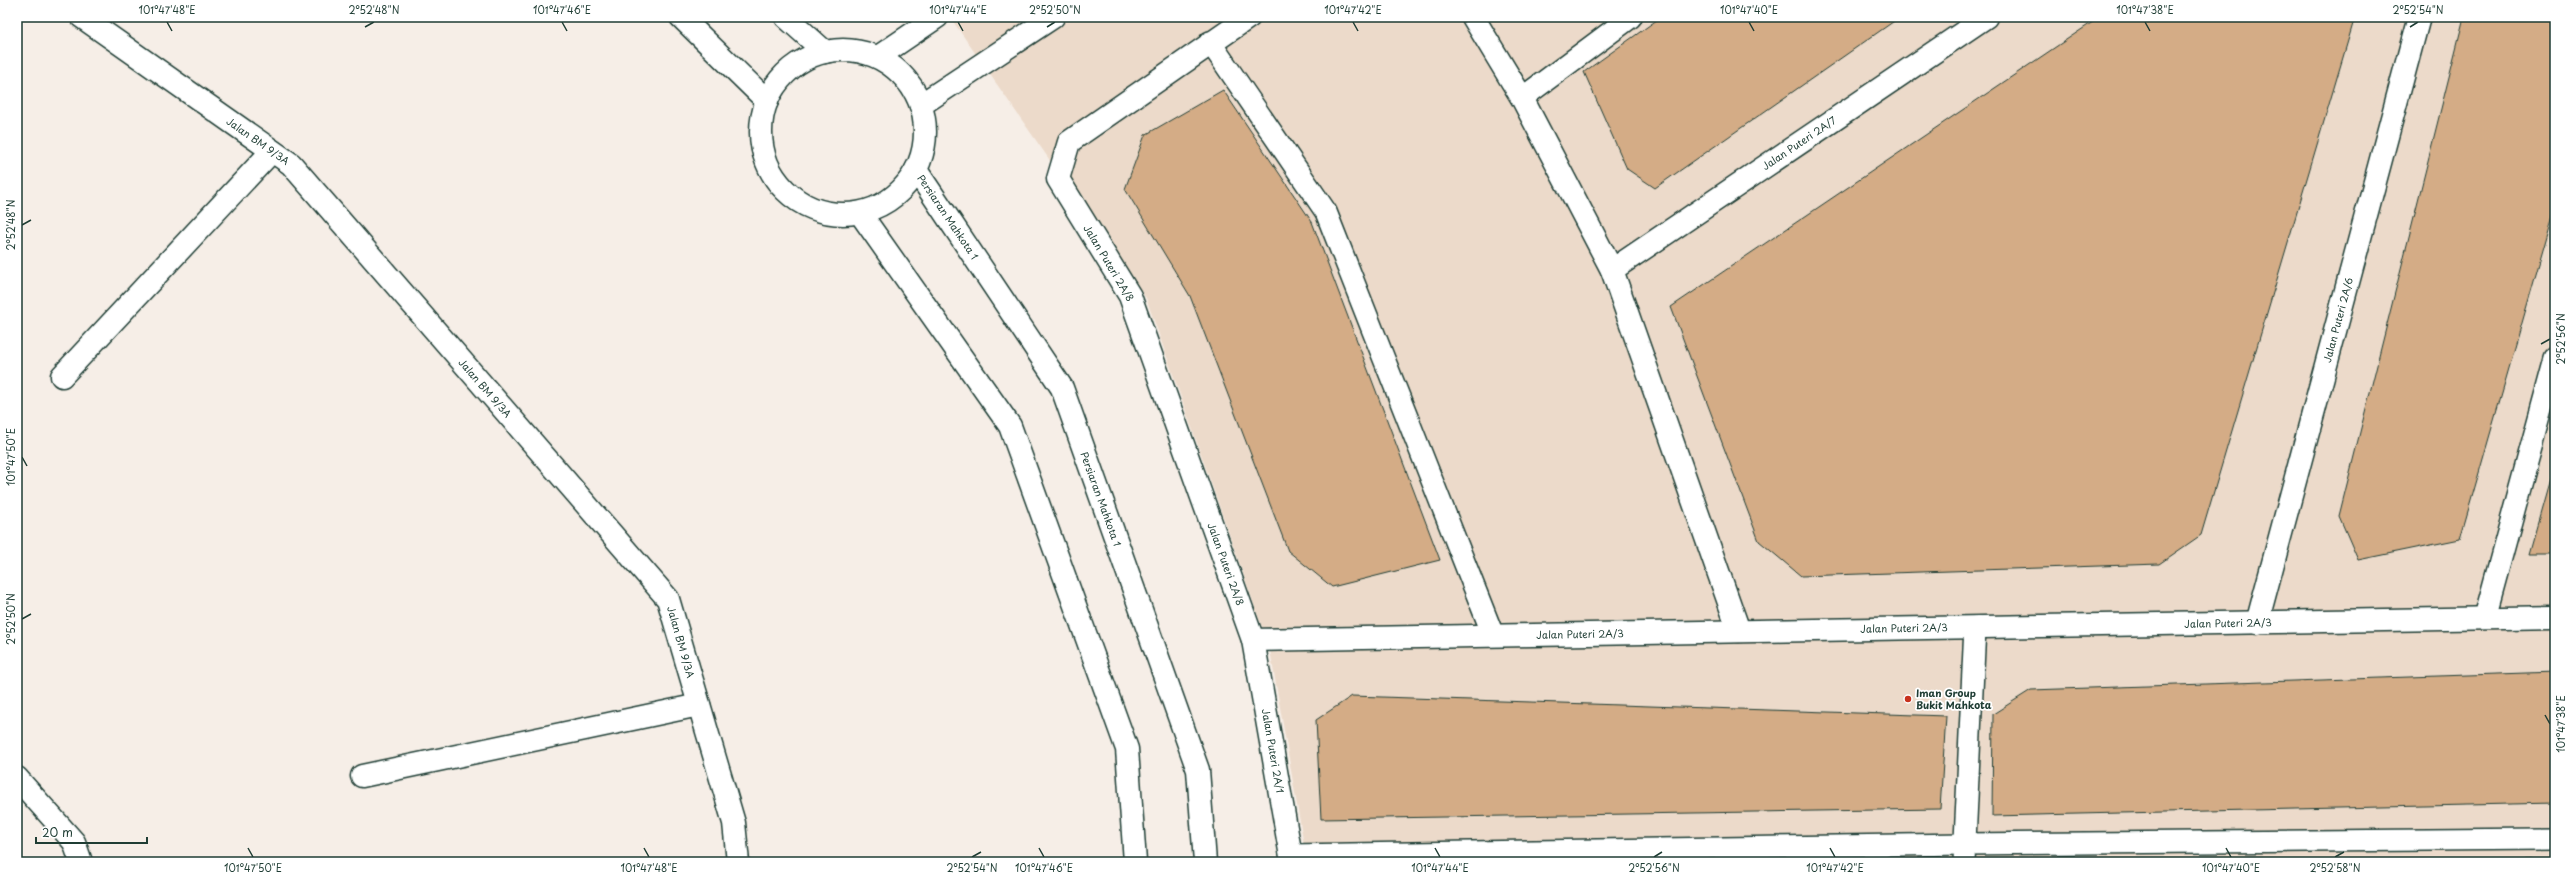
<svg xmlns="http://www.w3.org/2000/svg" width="2572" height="879" font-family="'Playpen Sans',sans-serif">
	<rect width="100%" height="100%" fill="#f6eee7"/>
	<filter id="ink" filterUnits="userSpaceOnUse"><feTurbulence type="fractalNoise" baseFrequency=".025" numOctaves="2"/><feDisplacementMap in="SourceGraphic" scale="8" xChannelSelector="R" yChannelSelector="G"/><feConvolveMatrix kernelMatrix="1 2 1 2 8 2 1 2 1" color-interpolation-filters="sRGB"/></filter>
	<g filter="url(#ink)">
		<!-- built -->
		<path fill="#ecdaca" d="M950,17H2555V862H1307L1270,650L1146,298Z"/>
		<!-- building -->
		<g fill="#d4ac86" stroke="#1f3d34">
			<path d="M1661,17H1900L1655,188L1627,169L1584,72Z"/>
			<path d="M2100,17H2355L2201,535L2159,564L1801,576L1759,541L1671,307Z"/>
			<path d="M2464,17H2555V208L2460,539L2358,560L2339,516Z"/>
			<path d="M1223,90L1312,222L1440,560L1332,587L1288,551L1190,296L1125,189L1145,135Z"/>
			<path d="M2555,462V554H2529Z"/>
			<path d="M2555,672V803L1992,816L1993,714L2031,690Z"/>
			<path d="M1352,696L1946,716L1940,809L1321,819L1316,720Z"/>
			<path d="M2555,859L2554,862H2459Z"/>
		</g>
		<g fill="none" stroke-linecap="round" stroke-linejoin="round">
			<defs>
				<g id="lane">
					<path d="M1210,42L1326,212L1493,635"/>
					<path d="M1522,98L1631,17"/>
					<path d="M2485,617L2555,359"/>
					<path d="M1291,855L1964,844L2555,839"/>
					<path d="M1964,862L1975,627"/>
				</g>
				<g id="street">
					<path d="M82,17L291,164L668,599L734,823L738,862"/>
					<path d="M1249,17L1069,142L1058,179L1130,296L1253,640L1292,862"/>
					<path d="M1473,17L1522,98L1612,270L1739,631"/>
					<path d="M1612,270L1986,17"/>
					<path d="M62,376L272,151"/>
					<path d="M2257,623L2419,17"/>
					<path d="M1253,640L2555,617"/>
					<path d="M362,776L699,705"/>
					<path d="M17,778L74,842L81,862"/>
				</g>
				<g id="secondary">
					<path d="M681,17L767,101"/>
					<path d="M786,17L825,52"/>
					<circle cx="843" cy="132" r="82"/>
					<path d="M878,57L937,17"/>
					<path d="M922,104L1053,17"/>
					<path d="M916,170L1062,388L1198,770L1205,862"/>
					<path d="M860,213L1010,426L1127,749L1135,862"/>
				</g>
			</defs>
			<!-- lane casing -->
			<use href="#lane" stroke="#1f3d34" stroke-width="24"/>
			<!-- street casing -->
			<use href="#street" stroke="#1f3d34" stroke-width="25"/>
			<!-- secondary casing -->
			<use href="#secondary" stroke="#1f3d34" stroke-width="25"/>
			<!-- lane -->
			<use href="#lane" stroke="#fff" stroke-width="21"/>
			<!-- street -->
			<use href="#street" stroke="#fff" stroke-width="22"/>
			<!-- secondary -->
			<use href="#secondary" stroke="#fff" stroke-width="22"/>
		</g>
	</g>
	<!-- ticks -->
	<path fill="none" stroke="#1f3d34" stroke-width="1.5" d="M167,22L172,31M562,22L567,31M958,22L963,31M1353,22L1358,31M1749,22L1754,31M2145,22L2150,31M365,27L374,22M1047,27L1055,22M2410,27L2418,22M22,225L31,220M2541,344L2550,339M22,457L27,466M22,619L31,614M2545,715L2550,724M248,848L253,857M644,848L649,857M1039,848L1044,857M1435,848L1440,857M1830,848L1835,857M2226,848L2231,857M972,857L981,852M1654,857L1662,852M2335,857L2344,852"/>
	<!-- markers -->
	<circle fill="#c8321e" stroke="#fff" stroke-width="1.5" cx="1908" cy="699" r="4"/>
	<g text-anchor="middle" stroke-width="3.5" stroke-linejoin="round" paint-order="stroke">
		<!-- street labels -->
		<g font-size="10" fill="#1f3d34" stroke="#fff">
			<text transform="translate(258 141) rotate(35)" y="4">Jalan BM 9/3A</text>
			<text transform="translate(1799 143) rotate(-34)" y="4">Jalan Puteri 2A/7</text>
			<text transform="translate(948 217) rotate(56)" y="4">Persiaran Mahkota 1</text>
			<text transform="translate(1109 263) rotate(59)" y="4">Jalan Puteri 2A/8</text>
			<text transform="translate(2338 320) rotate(-75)" y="4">Jalan Puteri 2A/6</text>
			<text transform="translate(485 388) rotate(49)" y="4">Jalan BM 9/3A</text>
			<text transform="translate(1101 499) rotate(70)" y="4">Persiaran Mahkota 1</text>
			<text transform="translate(1226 564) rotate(70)" y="4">Jalan Puteri 2A/8</text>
			<text transform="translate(2228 623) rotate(-1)" y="4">Jalan Puteri 2A/3</text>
			<text transform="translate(1904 628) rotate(-1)" y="4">Jalan Puteri 2A/3</text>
			<text transform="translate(1580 634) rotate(-1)" y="4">Jalan Puteri 2A/3</text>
			<text transform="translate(681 642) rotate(74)" y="4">Jalan BM 9/3A</text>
			<text transform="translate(1273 751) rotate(80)" y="4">Jalan Puteri 2A/1</text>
		</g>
		<!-- poi labels -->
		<g font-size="10" font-weight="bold" fill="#1f3d34" stroke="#fff" text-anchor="start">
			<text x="1916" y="697">Iman Group<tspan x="1916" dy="12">Bukit Mahkota</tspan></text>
		</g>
	</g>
	<!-- margin -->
	<rect width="2572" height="879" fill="none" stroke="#fff" stroke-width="44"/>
	<!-- scale -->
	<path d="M36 837v6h111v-6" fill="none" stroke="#1f3d34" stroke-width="2"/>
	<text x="42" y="837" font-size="12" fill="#1f3d34" stroke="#ffffff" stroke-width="3" paint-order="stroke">20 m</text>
	<rect x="22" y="22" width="2528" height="835" fill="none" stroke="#1f3d34" stroke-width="1.5"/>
	<g font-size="10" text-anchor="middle" fill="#1f3d34">
		<text x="167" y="14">101°47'48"E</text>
		<text x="374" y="14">2°52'48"N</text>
		<text x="562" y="14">101°47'46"E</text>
		<text x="958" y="14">101°47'44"E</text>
		<text x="1055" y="14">2°52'50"N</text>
		<text x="1353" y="14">101°47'42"E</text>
		<text x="1749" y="14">101°47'40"E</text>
		<text x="2145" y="14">101°47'38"E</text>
		<text x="2418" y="14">2°52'54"N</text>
		<text transform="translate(11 225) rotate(-90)" y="4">2°52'48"N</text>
		<text transform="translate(2561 339) rotate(-90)" y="4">2°52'56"N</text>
		<text transform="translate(11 457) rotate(-90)" y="4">101°47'50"E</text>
		<text transform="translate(11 619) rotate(-90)" y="4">2°52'50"N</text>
		<text transform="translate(2561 724) rotate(-90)" y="4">101°47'38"E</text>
		<text x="253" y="872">101°47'50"E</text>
		<text x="649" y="872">101°47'48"E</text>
		<text x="972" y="872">2°52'54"N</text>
		<text x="1044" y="872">101°47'46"E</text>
		<text x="1440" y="872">101°47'44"E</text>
		<text x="1654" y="872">2°52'56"N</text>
		<text x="1835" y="872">101°47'42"E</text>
		<text x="2231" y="872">101°47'40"E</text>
		<text x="2335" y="872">2°52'58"N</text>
	</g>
</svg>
